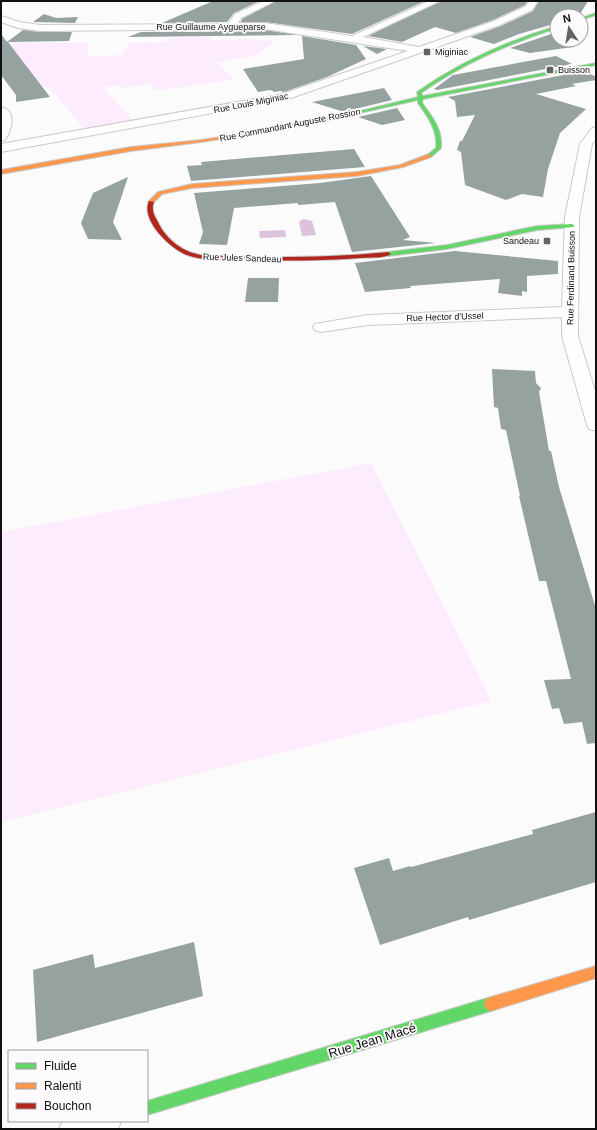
<svg xmlns="http://www.w3.org/2000/svg" width="597" height="1130" font-family="Helvetica,sans-serif">
	<rect width="100%" height="100%" fill="#fcfbfc"/>
	<!-- green -->
	<g fill="#fdecfd">
		<path d="M210,37L211,40L247,39L276,41L255,56L216,62L235,79L156,91L148,84L126,88L116,86L103,87L133,121L85,130L50,88L13,78L1,77V42L88,43V56L123,55L128,43L169,42L170,38Z"/>
		<path d="M371,463L492,701L1,822V532Z"/>
	</g>
	<!-- water -->
	<g fill="#dcc2dd">
		<path d="M303,219L312,221L316,235L302,236L299,222Z"/>
		<path d="M285,230L286,237L260,238L259,231Z"/>
	</g>
	<!-- building -->
	<g fill="#96a2a0">
		<path d="M213,1H260L234,13L227,22L162,23Z"/>
		<path d="M276,1H425L352,34L265,22H241L242,19Z"/>
		<path d="M441,1H528L525,5L493,20L456,33L435,27L402,42L368,36Z"/>
		<path d="M539,1H588L579,16H557V23L519,34L494,44L470,37L501,26L533,11Z"/>
		<path d="M44,14L56,18L78,17L75,23L33,22Z"/>
		<path d="M23,30L40,32H72L69,41L8,42L50,97L16,102V95L1,75V34L7,42Z"/>
		<path d="M265,30L297,35L128,37L141,32Z"/>
		<path d="M557,32V40H565L563,42L573,47L530,53L510,48Z"/>
		<path d="M302,36L356,45L366,59L327,77L284,92L280,91L275,92L270,90L258,92L243,69L304,59Z"/>
		<path d="M363,46L387,49L377,54Z"/>
		<path d="M556,56L572,64L437,90L434,89L453,75Z"/>
		<path d="M585,71L596,77V80L572,84L576,86L536,94L586,109L560,133L548,169L543,197L522,194L506,200L465,185L461,152L457,150L460,141H462L475,115L457,117L455,101L448,97Z"/>
		<path d="M384,88L392,100L355,109L341,111L312,102Z"/>
		<path d="M397,108L405,120L382,125L358,117Z"/>
		<path d="M354,149L365,167L191,181L187,166L202,165L201,162Z"/>
		<path d="M371,176L410,237L403,240L436,243L352,252L335,202L298,205V203L234,208L227,245L199,244L203,232L194,193L320,183Z"/>
		<path d="M128,177L113,222L122,240L88,239L81,223L93,193Z"/>
		<path d="M455,251L558,261V274L527,276V292L522,291V296L498,293L500,279L410,286L411,288L365,292L355,263Z"/>
		<path d="M248,278H279L278,302H245Z"/>
		<path d="M492,369L535,371L536,383L541,388L539,392L549,451H551L559,487L596,609V743L587,744L582,722L564,724L559,708L552,709L544,680L571,679L546,581H539L519,496H520L506,430L501,429L498,408L494,407Z"/>
		<path d="M596,812V882L469,920L468,917L380,945L354,868L389,858L393,871L410,866L411,867L533,834L532,830Z"/>
		<path d="M194,942L203,996L37,1042L33,970L93,954L95,968Z"/>
	</g>
	<g fill="none" stroke-linecap="round" stroke-linejoin="round">
		<defs>
			<g id="street">
				<path d="M264,1H275L241,18L238,23H265L352,36L429,1H440L363,37L419,47L494,21L526,6L530,1H538L532,10L500,25L288,99L1,152V144L282,94L408,51L265,29L40,31L18,28L1,22V16L20,22L40,25L228,24L235,14Z"/>
				<path d="M1,107C17,111 12,129 5,140L1,141Z"/>
				<path d="M596,127V139L592,144L579,217L578,336L596,394V431L589,429L587,425L562,336V317L368,325L321,332L315,330L313,327L315,324L368,315L562,307L565,217L580,144L592,128Z"/>
				<path d="M63,1121H121L118,1129H59Z"/>
			</g>
			<g id="fast">
				<path d="M596,13V15L581,20V18Z"/>
				<path d="M557,26V28C509,44 463,63 421,93L423,96L596,63V65L423,99L422,103C432,116 443,130 441,148L431,157L426,156L436,148C438,130 427,116 418,103V100L346,116L344,115L418,97L417,92C460,62 507,41 557,26Z"/>
				<path d="M572,224L574,225V227L537,230L447,249L388,256L385,254L388,252L447,245L537,226Z"/>
				<path d="M491,997L496,999L498,1004L496,1009L491,1011L147,1115V1101Z"/>
			</g>
			<g id="slow">
				<path d="M346,114L348,115V116L252,134L201,142L131,151L1,174V170L131,147L201,140L252,132Z"/>
				<path d="M429,154L431,155V157L403,167L357,176L192,188L162,194L153,203L148,202L158,192L192,184L357,172L400,165Z"/>
				<path d="M596,966V978L491,1011L486,1009L484,1004L486,999L491,997Z"/>
			</g>
			<path id="jam" d="M149,201L154,202C151,210 154,215 158,222C164,236 179,249 193,253C207,258 222,255 236,256C287,258 337,257 388,252L391,254C384,259 370,257 361,258C311,262 262,260 212,260C203,259 195,258 187,255C171,249 140,220 149,201Z"/>
		</defs>
		<!-- street casing -->
		<use href="#street" stroke="#cacaca" stroke-width="2"/>
		<!-- fast casing -->
		<use href="#fast" stroke="#cacaca" stroke-width="2"/>
		<!-- slow casing -->
		<use href="#slow" stroke="#cacaca" stroke-width="2"/>
		<!-- jam casing -->
		<use href="#jam" stroke="#cacaca" stroke-width="2"/>
		<!-- street -->
		<use href="#street" fill="#fffeff" fill-rule="evenodd"/>
		<!-- fast -->
		<use href="#fast" fill="#63d668" fill-rule="evenodd"/>
		<!-- slow -->
		<use href="#slow" fill="#ff974d" fill-rule="evenodd"/>
		<!-- jam -->
		<use href="#jam" fill="#b3261e" fill-rule="evenodd"/>
	</g>
	<!-- markers -->
	<g fill="#646364" stroke="#fdfafd" stroke-width="1.5">
		<rect x="423" y="48" width="8" height="8" rx="2"/>
		<rect x="546" y="66" width="8" height="8" rx="2"/>
		<rect x="543" y="237" width="8" height="8" rx="2"/>
	</g>
	<g text-anchor="middle" stroke-width="3.5" stroke-linejoin="round" paint-order="stroke">
		<!-- far-street labels -->
		<g font-size="9" fill="#121112" stroke="#fdfafd">
			<text x="211" y="30">Rue Guillaume Aygueparse</text>
			<text transform="translate(251 103) rotate(-11)" y="3">Rue Louis Miginiac</text>
			<text transform="translate(290 125) rotate(-11)" y="3">Rue Commandant Auguste Rossion</text>
			<text transform="translate(242 258) rotate(2)" y="3">Rue Jules Sandeau</text>
			<text transform="translate(571 278) rotate(-89)" y="3">Rue Ferdinand Buisson</text>
			<text transform="translate(445 317) rotate(-2)" y="3">Rue Hector d'Ussel</text>
		</g>
		<!-- far-poi labels -->
		<g font-size="9" fill="#121112" stroke="#fdfafd" text-anchor="start">
			<text x="435" y="55">Miginiac</text>
			<text x="558" y="73">Buisson</text>
			<text x="539" y="244" text-anchor="end">Sandeau</text>
		</g>
		<!-- near-street labels -->
		<g font-size="13" fill="#121112" stroke="#fdfafd">
			<text transform="translate(372 1040) rotate(-17)" y="5">Rue Jean Macé</text>
		</g>
	</g>
	<!-- border -->
	<rect width="597" height="1130" fill="none" stroke="#121112" stroke-width="4"/>
	<!-- legend -->
	<rect x="8" y="1050" width="140" height="72" fill="#fdfafd" stroke="#9f9d9f"/>
	<rect x="16" y="1063" width="20" height="6" fill="#63d668" stroke="#9f9d9f"/>
	<text x="44" y="1070" font-size="12" fill="#121112">Fluide</text>
	<rect x="16" y="1083" width="20" height="6" fill="#ff974d" stroke="#9f9d9f"/>
	<text x="44" y="1090" font-size="12" fill="#121112">Ralenti</text>
	<rect x="16" y="1103" width="20" height="6" fill="#b3261e" stroke="#9f9d9f"/>
	<text x="44" y="1110" font-size="12" fill="#121112">Bouchon</text>
	<!-- north arrow -->
	<g transform="translate(569 28) rotate(348)"><circle r="19" fill="#fdfafd" stroke="#9f9d9f"/>
	<path d="M0-3L7 15L0 10L-7 15Z" fill="#646364"/>
	<text y="-6" font-size="11" font-weight="bold" text-anchor="middle" fill="#121112">N</text>
	</g>
</svg>
